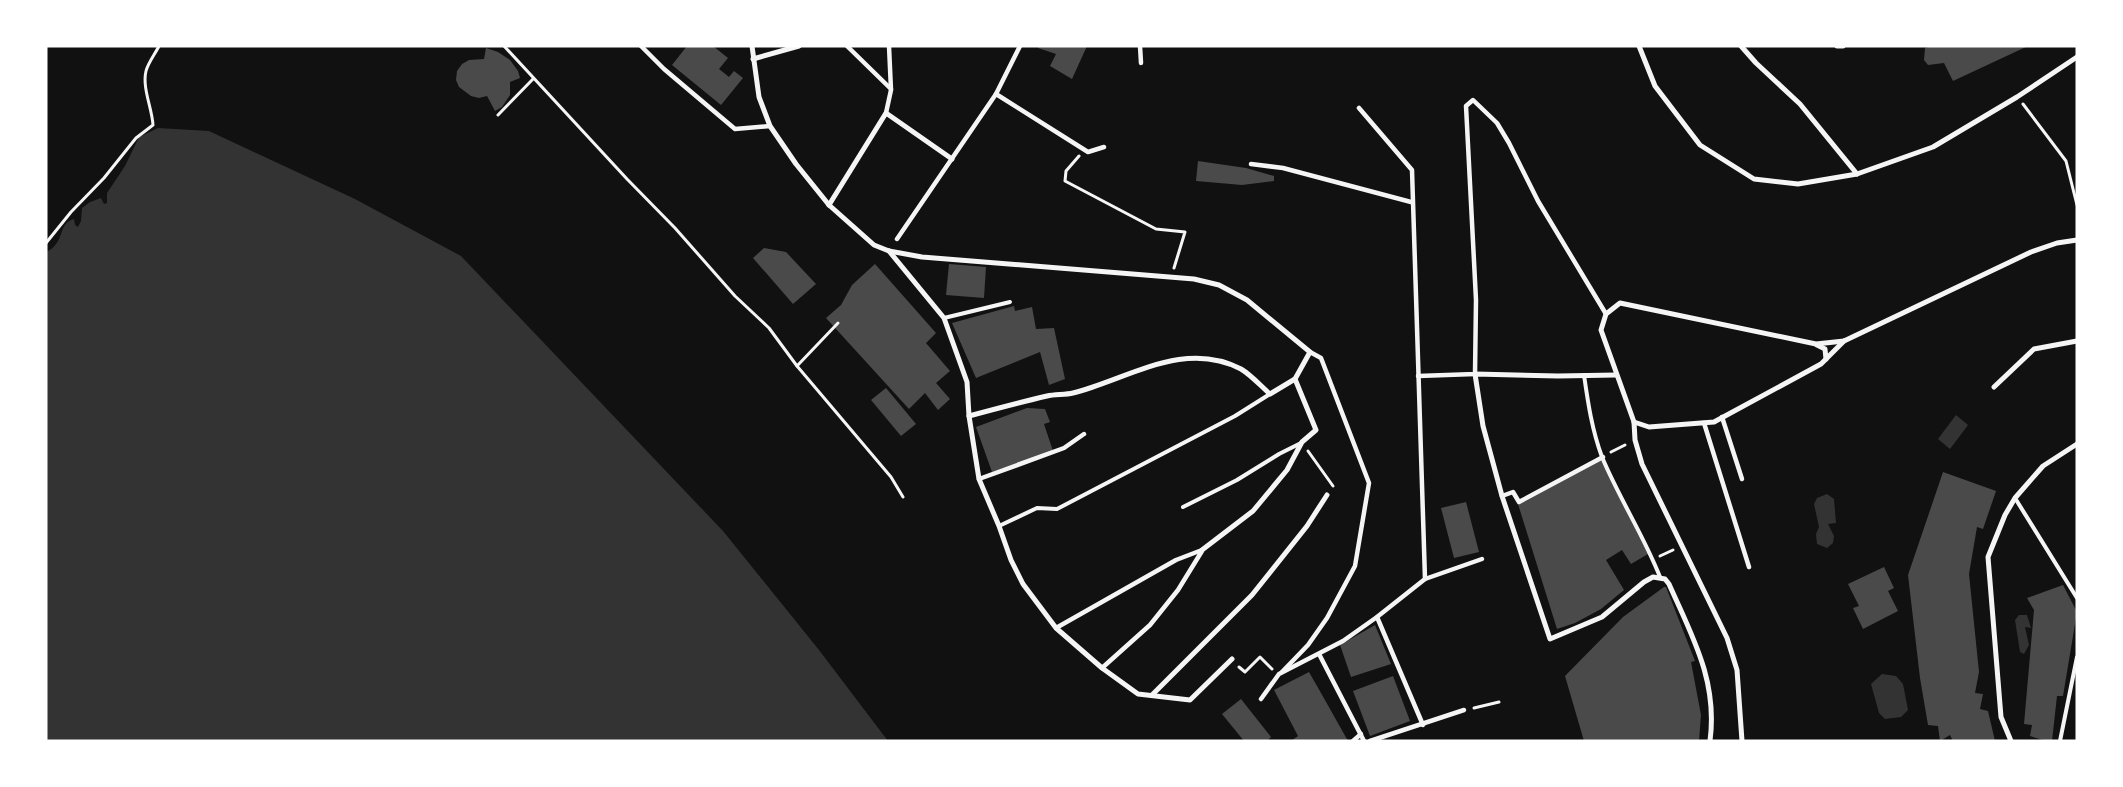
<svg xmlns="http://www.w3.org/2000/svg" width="2123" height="787" font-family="Montserrat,sans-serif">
	<rect width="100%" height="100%" fill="#111"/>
	<!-- water -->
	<g fill="#333">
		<path d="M158,128L209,131L355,199L461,256L723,531L819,650L888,741H46V252C66,243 57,223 74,219L75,225L78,227L81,221L82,208L90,202L101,198L104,204L107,203V193L125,166L139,137Z"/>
		<path d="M1956,415L1968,425L1950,449L1938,439Z"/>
		<path d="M1827,494L1834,499L1836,523L1828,524L1834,536L1833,543L1827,548L1817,544L1816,534L1819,527L1814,504L1817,498Z"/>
		<path d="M2019,615H2027L2031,628L2025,627L2029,645L2024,654L2020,652L2015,620Z"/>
		<path d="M1882,674L1896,676L1903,684L1908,710L1901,717L1885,719L1879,713L1871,684Z"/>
	</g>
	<!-- building -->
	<g fill="#4a4a4a">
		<path d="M687,46H713L728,58L719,69L729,77L734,71L743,78L721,105L672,65Z"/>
		<path d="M1038,46H1087L1072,79L1050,66L1056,54L1038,48Z"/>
		<path d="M1931,46H2028L1953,81L1944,63L1928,65L1924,60L1925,48Z"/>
		<path d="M486,48L498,52L510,60L518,71L520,78L510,82V95L502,107L495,111L487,96L479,98L471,96L459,87L456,80L457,71L462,64L469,60L484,59Z"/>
		<path d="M1198,161L1246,168L1274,176V181L1242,185L1196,181Z"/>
		<path d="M764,248L786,252L816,284L793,304L753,258Z"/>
		<path d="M875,264L936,333L926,343L950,371L936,383L950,399L938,410L925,393L909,409L826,318L841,305L852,285Z"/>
		<path d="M949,264L986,267L984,298L946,295Z"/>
		<path d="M1014,306L1015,311L1032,307L1036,329L1054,328L1065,379L1049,385L1040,352L976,378L952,323Z"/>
		<path d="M886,388L916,424L901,436L871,400Z"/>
		<path d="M1027,408L1045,409L1050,422L1044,424L1053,451L992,472L976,427Z"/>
		<path d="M1601,459L1648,554L1631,564L1622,550L1606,560L1624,590L1601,609L1575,623L1557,629L1518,504Z"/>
		<path d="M1943,472L1996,491L1983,529L1977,527L1969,574L1979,672L1975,693L1983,694L1980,709L1988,711L1995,741H1953L1950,735L1940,741L1938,726L1928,725L1920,678L1908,575Z"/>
		<path d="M1466,502L1479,552L1454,558L1441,508Z"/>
		<path d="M1884,567L1894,588L1888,591L1898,611L1863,629L1853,608L1859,606L1848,584Z"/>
		<path d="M2063,585L2077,612L2063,696H2057L2052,741H2046L2030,736L2032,725L2024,724L2034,610L2027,598Z"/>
		<path d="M1664,587H1666L1695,661L1691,662L1701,715L1699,741H1584L1565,676L1623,617Z"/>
		<path d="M1375,625L1391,664L1351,677L1340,645Z"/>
		<path d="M1309,672L1321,693L1348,741H1291L1298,736L1274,690Z"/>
		<path d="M1393,676L1410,721L1370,736L1353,691Z"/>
		<path d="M1241,699L1271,737L1267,741H1244L1222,714Z"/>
	</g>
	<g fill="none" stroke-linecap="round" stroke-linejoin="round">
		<!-- path -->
		<g stroke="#f5f5f5" stroke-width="3">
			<path d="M504,46L627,179L675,228L735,296L769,328L797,366L891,477L903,497"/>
			<path d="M2023,104L2066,161L2077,205"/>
			<path d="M498,115L533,79"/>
			<path d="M1079,156L1066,171L1065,181L1156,229L1185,232L1174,268"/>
			<path d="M46,243L71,212L104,178L136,138L153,125C152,108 142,88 146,71C148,63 155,54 159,46"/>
			<path d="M797,366L838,323"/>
			<path d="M1308,451L1333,486"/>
			<path d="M1611,452L1625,445"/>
			<path d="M1660,556L1673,550"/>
			<path d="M1239,667L1245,672L1260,657L1272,669"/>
			<path d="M1474,708L1499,702"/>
		</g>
		<!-- service -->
		<g stroke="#f5f5f5" stroke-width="4">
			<path d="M944,318L1010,302"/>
			<path d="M1584,375C1588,403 1592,430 1602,457C1619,498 1644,536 1660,577"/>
			<path d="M2015,498L2077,598"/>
			<path d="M1183,507L1237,480L1279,454L1301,443"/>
			<path d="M999,526L1037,508L1057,509L1235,416L1270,394"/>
			<path d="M2060,741L2077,657"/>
		</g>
		<!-- pedestrian -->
		<g stroke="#f5f5f5" stroke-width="4.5">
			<path d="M641,46L664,69L735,129L770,126"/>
			<path d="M847,46L891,89"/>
			<path d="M1140,46L1141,63"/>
			<path d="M996,94L1088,152L1104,147"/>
			<path d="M886,113L891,90L889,46"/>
			<path d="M1251,164L1283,168L1411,202"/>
			<path d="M897,239L996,94L1020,46"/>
			<path d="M1418,376L1475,374L1476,300L1466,106L1473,100L1497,123L1509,143L1538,201L1606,314"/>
			<path d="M1722,417L1742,479"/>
			<path d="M1704,423L1749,567"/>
			<path d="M979,479L1064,448L1084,434"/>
			<path d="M1502,496L1513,492L1519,502L1603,457"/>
			<path d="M1425,579L1482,559"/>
			<path d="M1377,617L1423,725"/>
			<path d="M1056,628L1176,560L1202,550"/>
			<path d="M1319,654L1364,741"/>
			<path d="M1102,668L1150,625L1178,590L1202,551"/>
			<path d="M1282,672L1308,645L1327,618L1355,566L1369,483L1321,358L1310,352"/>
			<path d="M1261,699L1279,674L1343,641L1377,617L1425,579L1412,170L1359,108"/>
			<path d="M1353,741L1361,734"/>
			<path d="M1370,741L1464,710"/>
		</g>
		<!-- minor -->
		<g stroke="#f5f5f5" stroke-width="5">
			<path d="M752,46L759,97L770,126L796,164L829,205L874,245L889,251L922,257L1194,279L1219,285L1247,300L1310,352L1295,379L1270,394C1261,386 1251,375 1241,369C1184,339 1128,379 1073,393C1065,395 1055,394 1047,396C1021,402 995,409 969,416"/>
			<path d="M1639,46L1655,86L1700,145L1754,179L1798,184L1857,174L1933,147L2017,97L2077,57"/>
			<path d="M1741,46L1756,63L1800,104L1857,174"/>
			<path d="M1837,46H1843"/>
			<path d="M753,59L799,46"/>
			<path d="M829,205L886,113L952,159"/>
			<path d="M889,251L944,318L967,382L969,416L979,479L999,526L1011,560L1023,584L1056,628L1102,668L1138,694L1190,700L1232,659"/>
			<path d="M1817,345L1825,349L1826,359"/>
			<path d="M1616,375L1558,376L1475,374L1483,426L1502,496L1550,639L1602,617L1644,582L1653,577L1665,579L1669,584C1692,636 1718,681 1710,741"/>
			<path d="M1994,387L2034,349L2077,341"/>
			<path d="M1634,422L1649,427L1714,422L1821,364L1844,341"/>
			<path d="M1202,550L1253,511L1287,470L1302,442L1316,430L1295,379"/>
			<path d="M1152,695L1252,595L1307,526L1327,495"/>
			<path d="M1742,741L1737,670L1727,638L1642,464L1635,440L1634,422L1601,330L1606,314L1620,303L1816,344L1844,341L2031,252L2057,243L2077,240"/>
			<path d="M2011,741L2001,717L1988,557L2005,515L2015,498L2043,466L2077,444"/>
		</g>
	</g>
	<!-- border -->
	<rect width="2123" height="787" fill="none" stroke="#ffffff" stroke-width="95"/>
</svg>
